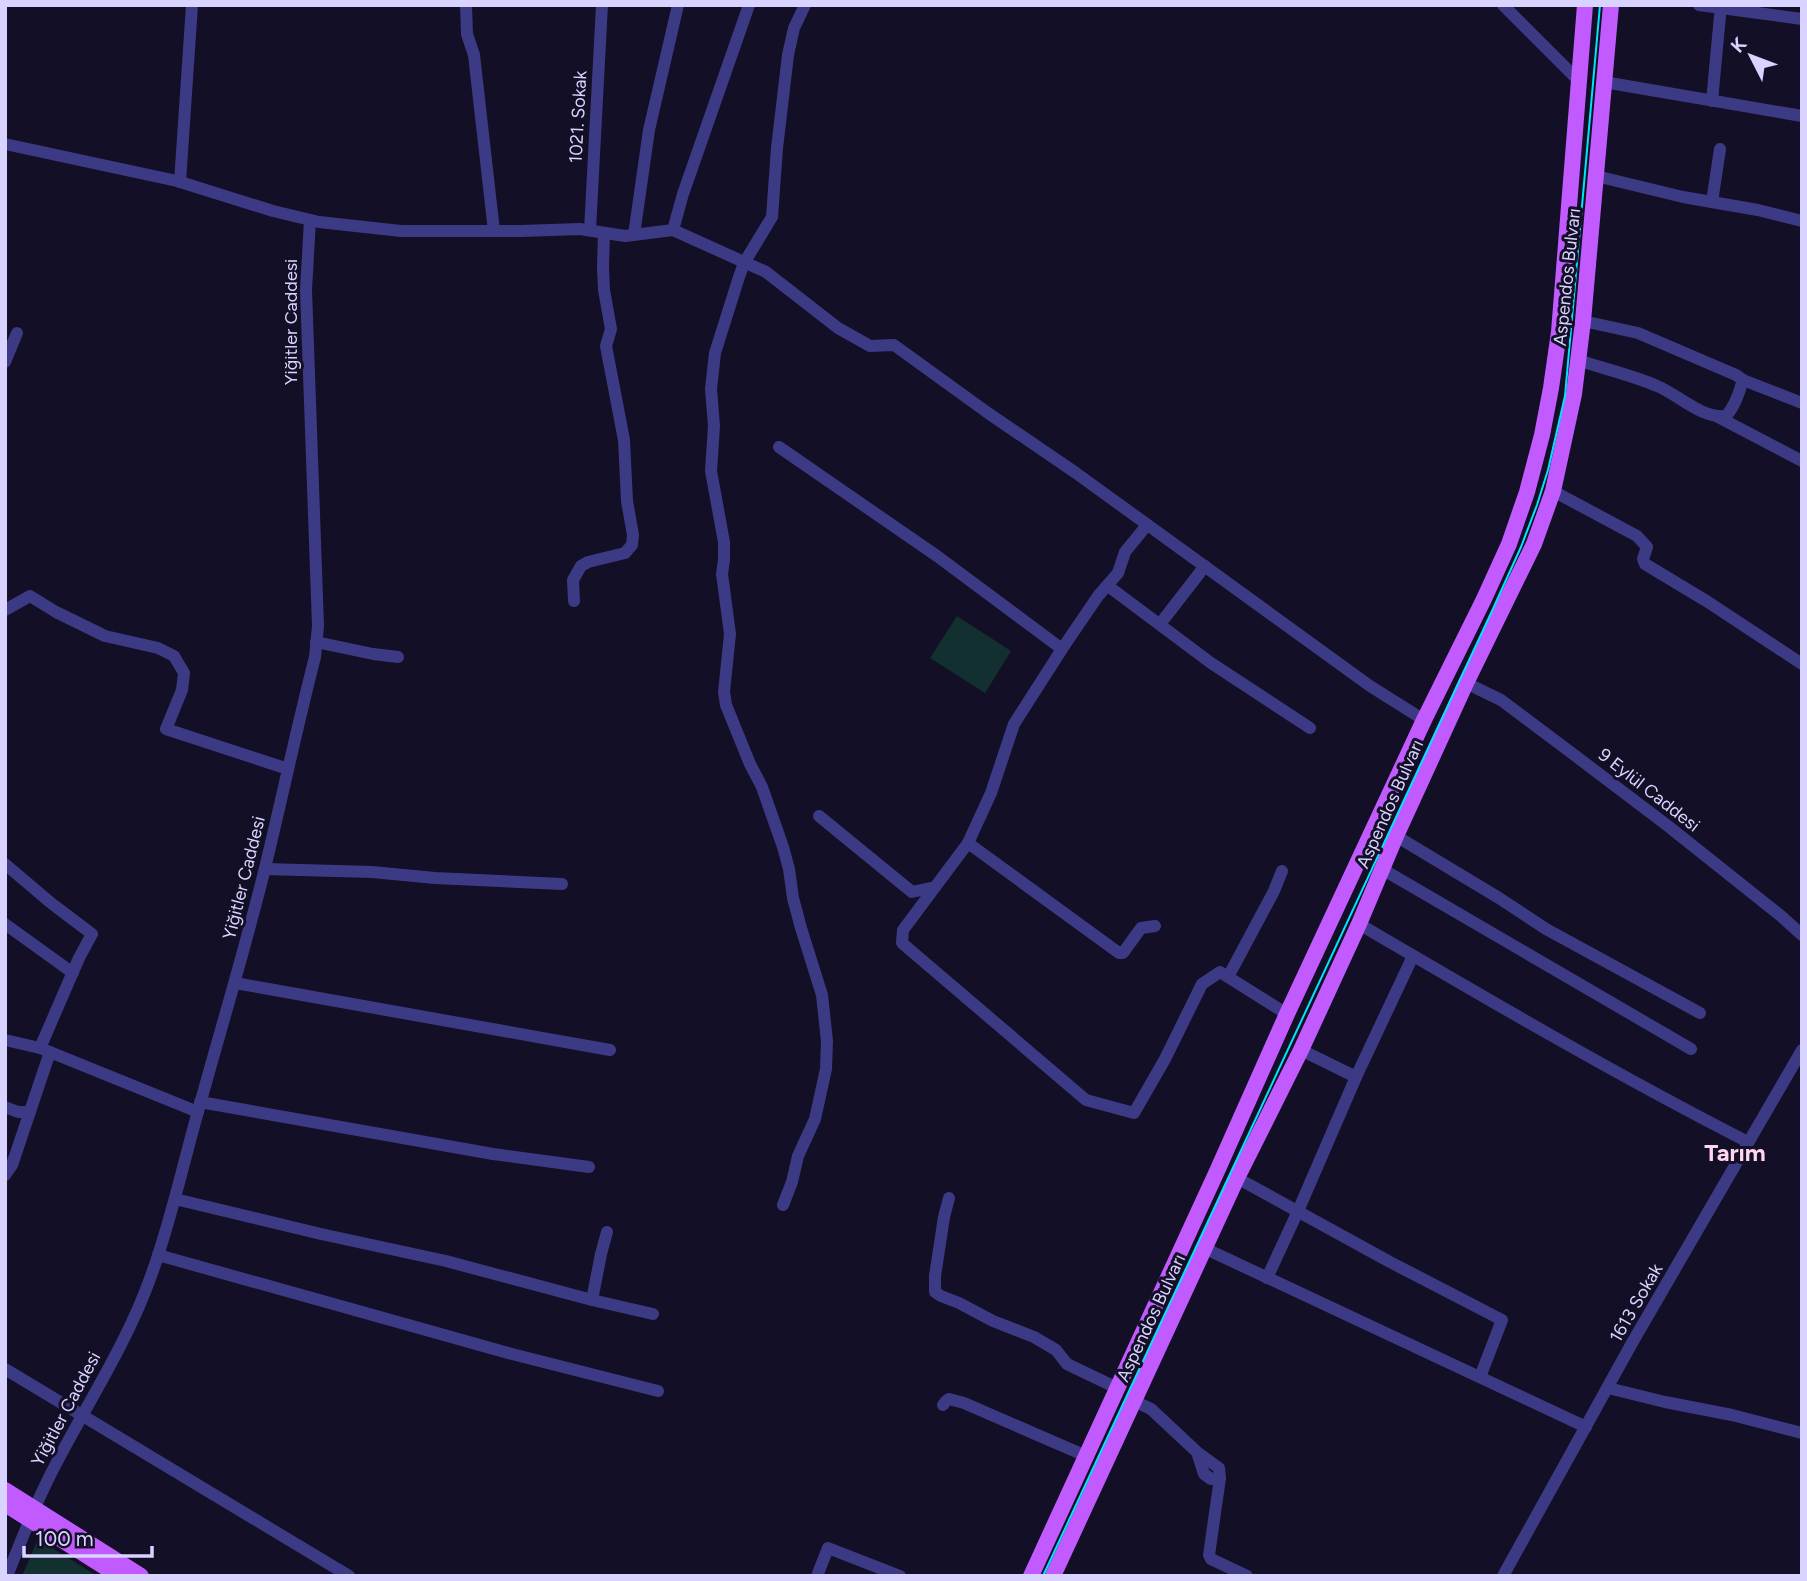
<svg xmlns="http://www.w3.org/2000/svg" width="1807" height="1581" font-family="Figtree,sans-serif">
	<rect width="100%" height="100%" fill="#130f26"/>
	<!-- green -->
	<g fill="#12302f">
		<path d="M957,616L1011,651L985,693L930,658Z"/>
		<path d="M38,1539L97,1576H22Z"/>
	</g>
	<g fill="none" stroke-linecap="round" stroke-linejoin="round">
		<!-- minor -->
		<g stroke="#3d3a85" stroke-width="12">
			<path d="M466,5L467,34L474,55L494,231"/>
			<path d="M1503,5L1578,80"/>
			<path d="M1699,5L1802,19"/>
			<path d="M1604,82L1802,116"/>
			<path d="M1712,101L1721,5"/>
			<path d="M5,144L177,181L273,211L319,222L401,231H521L580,229L625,236L673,230L766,272L838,328L870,346L894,345L988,413L1076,473L1370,686L1424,720"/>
			<path d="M1596,176L1683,197L1758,210L1802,221"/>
			<path d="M180,182L192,5"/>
			<path d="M1712,202L1720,149"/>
			<path d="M590,230L602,5"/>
			<path d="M673,230L683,194L749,5"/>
			<path d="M634,235L649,130L678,5"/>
			<path d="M1583,321L1638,333L1736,375L1743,380L1802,403"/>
			<path d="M1578,360C1604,369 1632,375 1657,386C1679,395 1702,419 1726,416C1735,406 1739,393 1743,380"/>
			<path d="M5,362L17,333"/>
			<path d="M1718,417L1802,461"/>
			<path d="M779,447L937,556L1062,649"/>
			<path d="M1553,491L1637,536L1647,547L1643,559L1645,564L1708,602L1802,664"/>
			<path d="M1108,586L1211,663L1310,728"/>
			<path d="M574,601L573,580L581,566L588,562L625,553L632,545L633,535L627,501L624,440L606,346L611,329L604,290L603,267L604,233"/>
			<path d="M5,610L30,596L56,612L105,636L158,648L174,656L184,673L182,690L166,729L288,769"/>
			<path d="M1160,624L1205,566"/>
			<path d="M316,642L373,654L398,657"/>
			<path d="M1466,683L1501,700L1573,754L1668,826L1781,916L1802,935"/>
			<path d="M819,816L912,892L935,887"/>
			<path d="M1396,836L1499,898L1546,929L1700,1013"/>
			<path d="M968,843L991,793L1014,724L1062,649L1098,596L1118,573L1125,552L1147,525"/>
			<path d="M5,864L51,903L92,934L79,958L40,1048"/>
			<path d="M265,869L372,872L435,878L562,884"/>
			<path d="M1382,869L1691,1049"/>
			<path d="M5,924L73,973"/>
			<path d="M1359,924C1487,999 1615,1074 1748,1142"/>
			<path d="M1155,926L1141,928L1123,953H1119L968,843L903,930L902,943L1086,1100L1134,1113L1165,1059L1202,984L1220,972L1287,1014"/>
			<path d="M1228,977L1274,891L1282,871"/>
			<path d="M235,983L610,1050"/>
			<path d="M5,1040L40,1048L198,1112"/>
			<path d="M1356,1077L1413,956"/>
			<path d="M200,1102L493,1154L589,1167"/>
			<path d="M5,1107L18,1112H30"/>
			<path d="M5,1175L12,1165L50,1052"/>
			<path d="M1237,1178L1390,1262L1502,1320L1480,1377"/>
			<path d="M949,1198L944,1217L935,1276V1292L941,1296L959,1303L993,1321L1034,1337L1056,1350L1067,1364L1117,1388"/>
			<path d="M175,1199L321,1234L446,1261L592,1300"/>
			<path d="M783,1205L792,1182L798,1156L815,1119L826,1069L827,1041L822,995L801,928L793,898L789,869L783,847L762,787L750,764L726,705L724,692L730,634L722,574L724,560V542L711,471L714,426L711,389L715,353L739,277L744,263L772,217L777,148L788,55L794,28L805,5"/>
			<path d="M607,1232L601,1254L592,1300L653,1314"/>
			<path d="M1204,1248L1586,1427"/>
			<path d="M158,1255L512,1354L658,1391"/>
			<path d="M1267,1278L1298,1211L1356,1077L1301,1050"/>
			<path d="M5,1369L349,1576"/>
			<path d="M1608,1388L1665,1402L1732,1415L1802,1433"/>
			<path d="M1134,1401L1151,1409L1197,1452L1219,1468L1220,1478L1211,1479L1204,1474L1197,1452"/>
			<path d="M943,1405L946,1401L949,1399L964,1403L1086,1456"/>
			<path d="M1220,1478L1209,1555L1211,1559L1247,1576"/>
			<path d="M7,1576C23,1536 38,1497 58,1460C90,1399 128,1341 151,1276C171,1221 183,1164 199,1108C221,1028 245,949 265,868C282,798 297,727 315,657L318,626L306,290L310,220"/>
			<path d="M817,1576L828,1548L900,1576"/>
			<path d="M1503,1576L1632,1343L1802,1050"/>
		</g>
		<!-- major -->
		<g stroke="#c25bff" stroke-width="16">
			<path d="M5,1490L141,1576"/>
			<path d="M5,1504L119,1576"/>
			<path d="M1031,1576L1218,1169L1287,1014L1424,720L1484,599L1509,544L1527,492L1542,435L1551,388L1559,332L1585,5"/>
			<path d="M1053,1576L1237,1178L1301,1050L1359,924L1396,836L1466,683L1534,544L1553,491L1574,394L1583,321L1611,5"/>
		</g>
		<!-- tram -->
		<path stroke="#00e5ff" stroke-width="2" d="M1043,1576L1492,611L1521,547L1537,505L1548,470L1565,396L1600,5"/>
	</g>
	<g text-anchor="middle" stroke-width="6" stroke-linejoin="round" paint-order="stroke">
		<!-- street labels -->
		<g font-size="18" fill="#d9d4ff" stroke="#130f26">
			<text transform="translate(578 117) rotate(-87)" y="6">1021. Sokak</text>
			<text transform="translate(1567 277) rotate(-84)" y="6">Aspendos Bulvarı</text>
			<text transform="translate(291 322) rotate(-90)" y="6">Yiğitler Caddesi</text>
			<text transform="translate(1649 790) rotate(38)" y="6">9 Eylül Caddesi</text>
			<text transform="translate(1390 804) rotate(-66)" y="6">Aspendos Bulvarı</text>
			<text transform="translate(244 878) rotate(-76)" y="6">Yiğitler Caddesi</text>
			<text transform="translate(1636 1303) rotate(-60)" y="6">1613 Sokak</text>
			<text transform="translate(1151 1318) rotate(-65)" y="6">Aspendos Bulvarı</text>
			<text transform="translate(66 1409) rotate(-62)" y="6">Yiğitler Caddesi</text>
		</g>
		<!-- district labels -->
		<g font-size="24" font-weight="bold" fill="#ffd6f0" stroke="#130f26">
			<text x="1735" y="1161">Tarım</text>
		</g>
	</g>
	<!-- border -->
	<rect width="1807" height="1581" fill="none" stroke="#d9d4ff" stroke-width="14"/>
	<!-- north arrow -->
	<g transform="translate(1751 56) rotate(312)" stroke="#130f26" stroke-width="5" paint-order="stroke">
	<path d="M0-5L12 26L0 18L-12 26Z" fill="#d9d4ff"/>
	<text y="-10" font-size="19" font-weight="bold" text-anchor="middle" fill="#d9d4ff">K</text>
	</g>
	<!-- scale -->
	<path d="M24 1546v10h128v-10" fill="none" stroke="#d9d4ff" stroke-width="3.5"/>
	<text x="35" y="1546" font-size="21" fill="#d9d4ff" stroke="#130f26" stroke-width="5" paint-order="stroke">100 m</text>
</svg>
